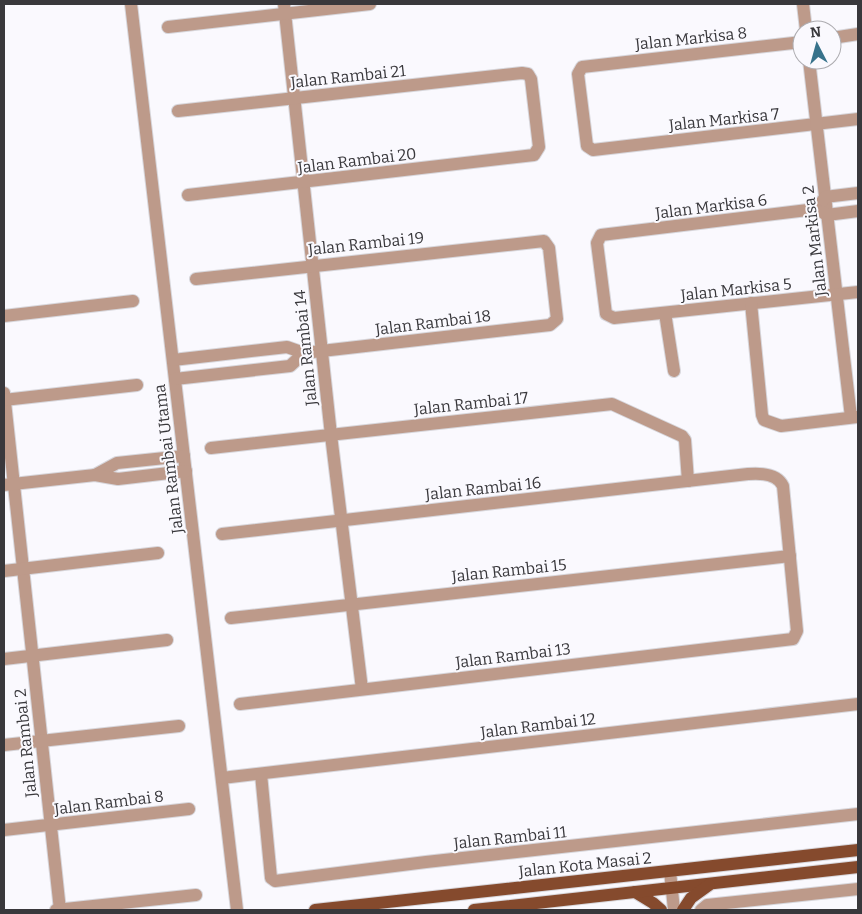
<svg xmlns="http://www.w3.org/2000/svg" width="862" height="914" font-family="Bitter,serif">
	<rect width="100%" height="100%" fill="#faf9fe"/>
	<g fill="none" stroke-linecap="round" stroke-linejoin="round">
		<defs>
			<g id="minor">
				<path d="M131,4L237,910"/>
				<path d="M284,4L331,435L362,689"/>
				<path d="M803,4L806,30"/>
				<path d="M168,27L370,4"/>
				<path d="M832,38L858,34"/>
				<path d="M802,42L582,67L578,74L587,146L593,150L858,119"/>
				<path d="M809,60L851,417"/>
				<path d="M178,111L522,73L528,74L531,79L539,147L534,155L188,195"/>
				<path d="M821,203L825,197L858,193"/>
				<path d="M816,209L601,235L597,243L606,314L614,318L858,292"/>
				<path d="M822,212L827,215L858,211"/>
				<path d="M751,303L762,415L764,420L781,426L857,417"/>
				<path d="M665,313L674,371"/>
				<path d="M4,316L133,301"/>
				<path d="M173,360L287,347L304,353L550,325L557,319L549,248L544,241L196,279"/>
				<path d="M175,379L290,366L304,353"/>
				<path d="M4,393L60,910"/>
				<path d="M4,400L137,385"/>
				<path d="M211,448L612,404L682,436L685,440L688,481"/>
				<path d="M95,475L117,463L184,456"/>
				<path d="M4,485L95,475L118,479L186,471"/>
				<path d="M222,534L748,474C760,473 777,473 783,486L797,631L793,639L240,704"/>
				<path d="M4,571L158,553"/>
				<path d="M231,618L790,556"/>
				<path d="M4,659L167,640"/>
				<path d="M4,745L179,726"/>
				<path d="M261,774L271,878L275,881L426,862L858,814"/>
				<path d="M222,778L858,704"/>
				<path d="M4,830L189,809"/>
				<path d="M670,871L674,910"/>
				<path d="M56,910L196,895"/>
				<path d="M701,910L707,905L858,889"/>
			</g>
			<g id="major">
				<path d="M635,892L653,903L661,910"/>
				<path d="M315,910L858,850"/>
				<path d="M474,910L858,867"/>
				<path d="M683,910L691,898L709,885"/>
			</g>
		</defs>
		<!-- minor casing -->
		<use href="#minor" stroke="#d7d6db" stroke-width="14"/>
		<!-- major casing -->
		<use href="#major" stroke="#d7d6db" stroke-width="14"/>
		<!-- minor -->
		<use href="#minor" stroke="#bd9a8a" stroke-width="12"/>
		<!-- major -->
		<use href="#major" stroke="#854a2d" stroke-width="12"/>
	</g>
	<g text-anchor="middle" stroke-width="4" stroke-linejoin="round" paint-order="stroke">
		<!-- street labels -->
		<g font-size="16" fill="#39383c" stroke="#faf9fe">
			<text transform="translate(691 38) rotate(-6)" y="6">Jalan Markisa 8</text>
			<text transform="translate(348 76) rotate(-6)" y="6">Jalan Rambai 21</text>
			<text transform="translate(724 119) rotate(-6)" y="6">Jalan Markisa 7</text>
			<text transform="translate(357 160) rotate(-7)" y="6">Jalan Rambai 20</text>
			<text transform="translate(711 206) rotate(-7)" y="6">Jalan Markisa 6</text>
			<text transform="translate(814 241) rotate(-97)" y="6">Jalan Markisa 2</text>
			<text transform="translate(366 243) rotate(-6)" y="6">Jalan Rambai 19</text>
			<text transform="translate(736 289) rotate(-6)" y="6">Jalan Markisa 5</text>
			<text transform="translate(433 322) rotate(-7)" y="6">Jalan Rambai 18</text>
			<text transform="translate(305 348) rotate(-96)" y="6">Jalan Rambai 14</text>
			<text transform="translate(471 403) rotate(-6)" y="6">Jalan Rambai 17</text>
			<text transform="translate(168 459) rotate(-97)" y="6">Jalan Rambai Utama</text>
			<text transform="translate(483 488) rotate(-6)" y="6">Jalan Rambai 16</text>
			<text transform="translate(509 570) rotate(-6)" y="6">Jalan Rambai 15</text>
			<text transform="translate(513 655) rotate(-7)" y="6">Jalan Rambai 13</text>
			<text transform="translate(538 725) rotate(-7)" y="6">Jalan Rambai 12</text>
			<text transform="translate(25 743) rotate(-96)" y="6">Jalan Rambai 2</text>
			<text transform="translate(109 802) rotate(-7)" y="6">Jalan Rambai 8</text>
			<text transform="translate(510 837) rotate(-6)" y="6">Jalan Rambai 11</text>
			<text transform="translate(585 864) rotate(-6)" y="6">Jalan Kota Masai 2</text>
		</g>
	</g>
	<!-- border -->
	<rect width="862" height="914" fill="none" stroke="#39383c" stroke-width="10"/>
	<!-- north arrow -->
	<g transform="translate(817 45) rotate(354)"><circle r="24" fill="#faf9fe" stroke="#adacb0"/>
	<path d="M0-4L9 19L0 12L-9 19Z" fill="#37728b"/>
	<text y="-8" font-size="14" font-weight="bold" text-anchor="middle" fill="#39383c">N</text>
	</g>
</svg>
